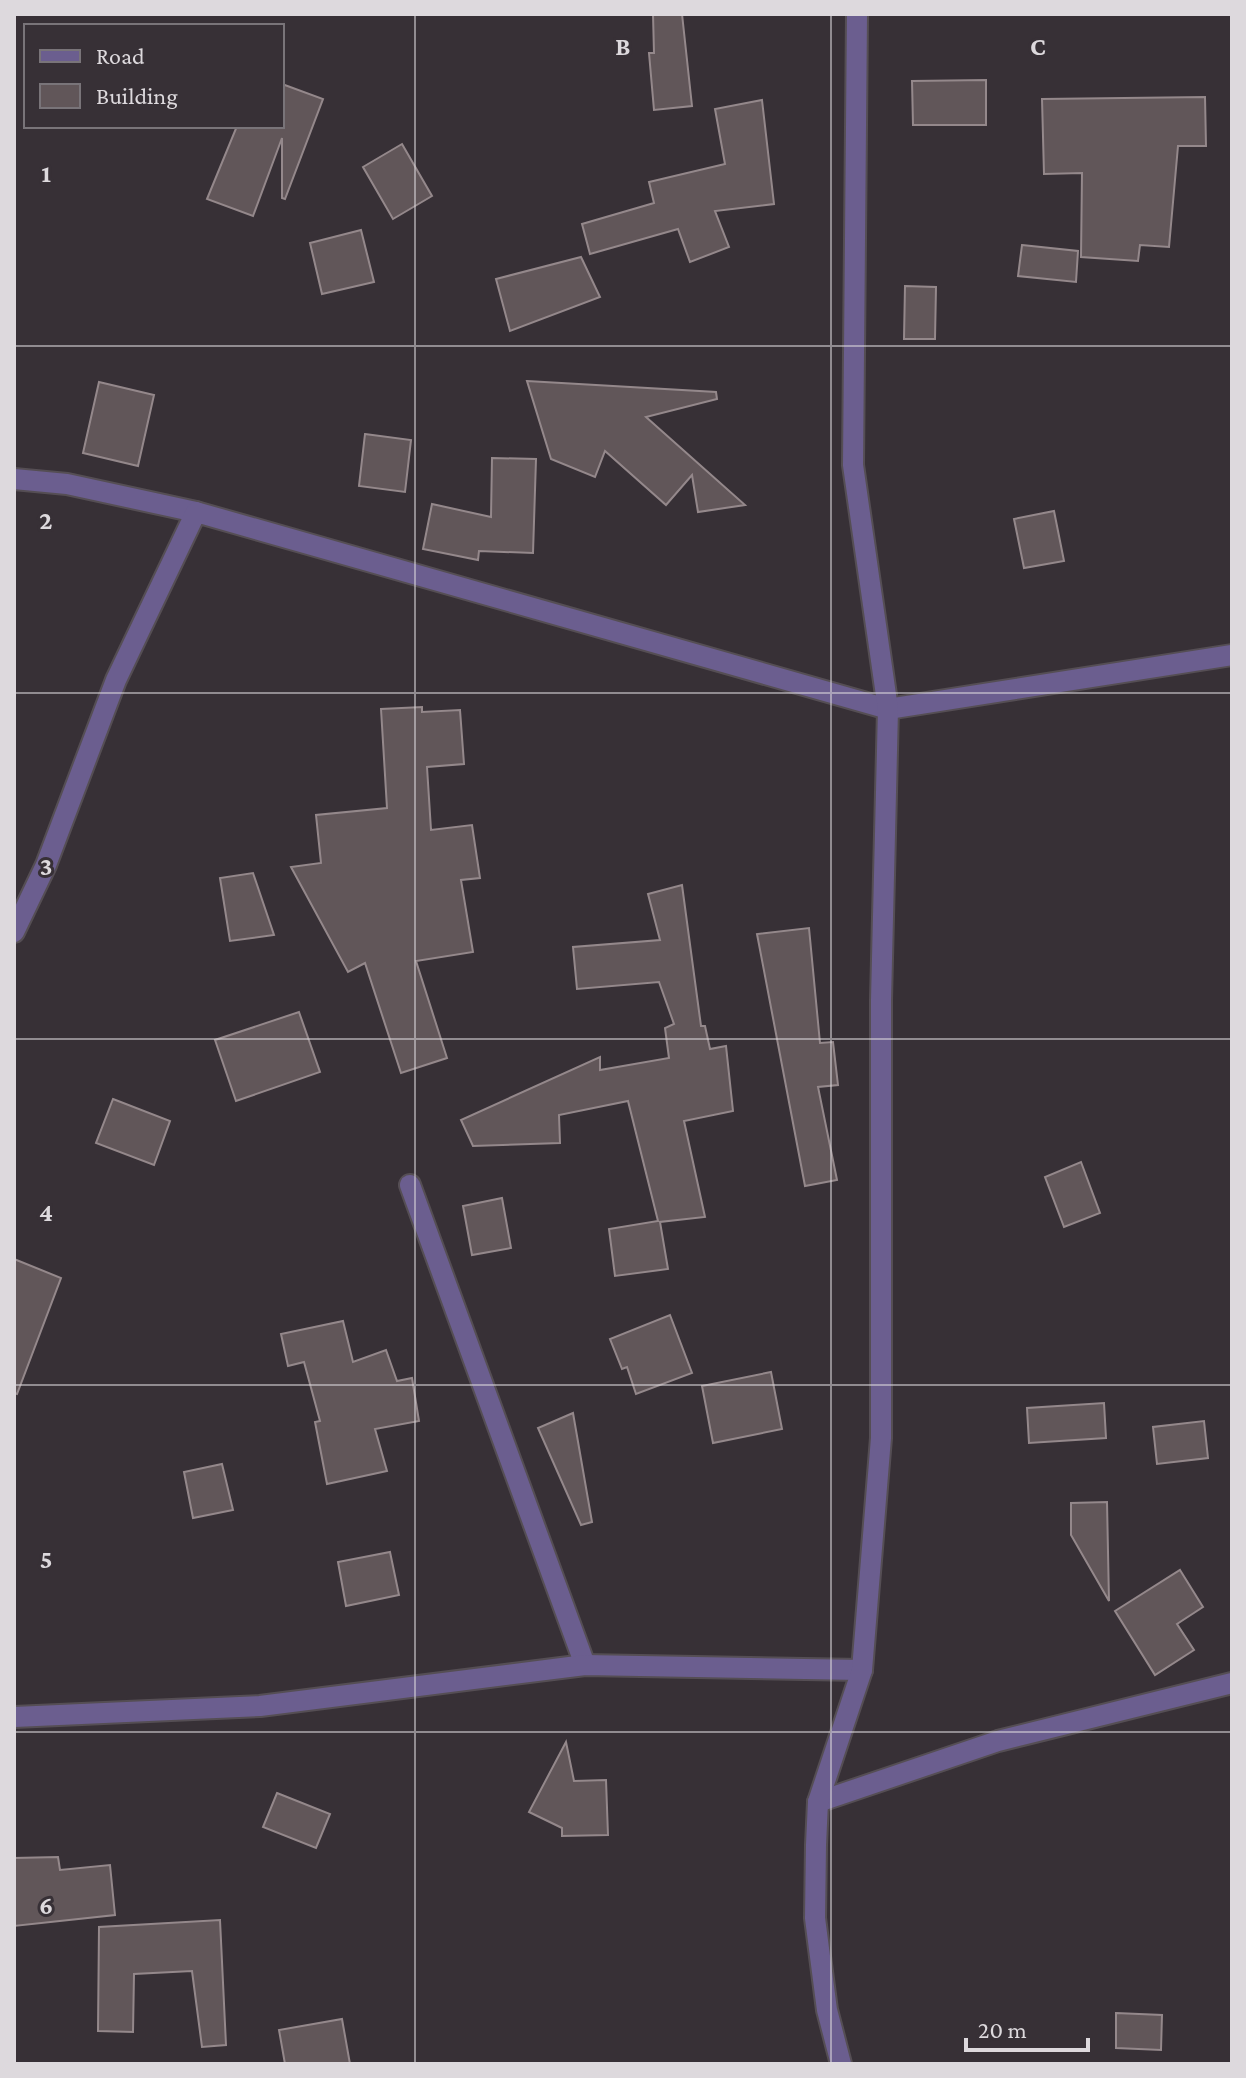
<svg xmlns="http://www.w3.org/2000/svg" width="1246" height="2078" font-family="'Crimson Pro',serif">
	<rect width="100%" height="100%" fill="#373036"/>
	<!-- building -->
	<g fill="#615659" stroke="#94888b" stroke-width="2">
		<path d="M653,14H682L692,106L654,110L649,53H654Z"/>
		<path d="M986,80V125H913L912,81Z"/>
		<path d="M282,84L323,99L285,199L282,198V138L253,216L207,199L237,126H282Z"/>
		<path d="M1205,97L1206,146H1178L1169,247L1140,245L1138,261L1081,257L1082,173L1044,174L1042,99Z"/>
		<path d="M762,100L774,204L715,211L729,247L690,262L678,229L590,254L582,224L654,203L649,182L725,164L715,109Z"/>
		<path d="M402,144L432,196L393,219L363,167Z"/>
		<path d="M361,230L374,282L322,294L310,243Z"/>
		<path d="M1022,245L1078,251L1076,282L1018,276Z"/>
		<path d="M581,257L600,297L510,331L496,279Z"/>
		<path d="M905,286L936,287L935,339H904Z"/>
		<path d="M527,381L716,392L717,399L646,417L745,505L698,512L692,475L666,505L605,451L595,477L551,459Z"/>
		<path d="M99,382L154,395L138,466L83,453Z"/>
		<path d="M365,434L411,440L405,492L359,486Z"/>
		<path d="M492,458L536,459L533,553L479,551L478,560L423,549L432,504L491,517Z"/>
		<path d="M1054,511L1064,561L1024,568L1014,519Z"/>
		<path d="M422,707V712L460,710L464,764L427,767L431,830L472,825L480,878L461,880L473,952L416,961L447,1058L401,1073L365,963L348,972L291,867L321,863L316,815L387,808L381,709Z"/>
		<path d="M253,873L274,935L230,941L220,878Z"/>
		<path d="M682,885L701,1026H705L710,1049L726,1046L733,1111L684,1121L705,1217L660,1222L668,1269L615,1276L609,1229L658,1221L628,1101L559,1115L560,1143L473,1146L461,1120L600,1057V1070L669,1058L665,1028L674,1024L659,982L577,989L573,947L660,940L648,894Z"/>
		<path d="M809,928L820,1043L833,1042L838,1085L818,1087L837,1180L805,1186L757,934Z"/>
		<path d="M299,1012L320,1072L236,1101L215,1040Z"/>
		<path d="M113,1099L170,1121L154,1165L96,1143Z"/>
		<path d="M1081,1162L1100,1213L1064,1227L1045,1177Z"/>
		<path d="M502,1198L511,1248L472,1255L463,1206Z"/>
		<path d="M14,1259L61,1278L17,1394L14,1393Z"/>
		<path d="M670,1315L692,1373L636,1394L627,1367L622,1369L610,1339Z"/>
		<path d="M343,1321L353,1362L386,1350L397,1381L412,1378L419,1421L375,1429L387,1471L327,1484L315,1422L320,1421L304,1362L288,1366L281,1334Z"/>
		<path d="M771,1372L782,1429L713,1443L702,1386Z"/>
		<path d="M1104,1403L1106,1438L1029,1443L1027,1408Z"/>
		<path d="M573,1413L592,1522L581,1525L538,1428Z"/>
		<path d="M1204,1421L1208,1458L1157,1464L1153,1427Z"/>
		<path d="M222,1464L233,1510L193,1518L184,1472Z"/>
		<path d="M1107,1502L1109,1601L1071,1535V1503Z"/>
		<path d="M390,1552L399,1595L346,1606L338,1562Z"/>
		<path d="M1180,1570L1203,1607L1177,1624L1194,1650L1155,1675L1115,1611Z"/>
		<path d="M566,1742L574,1781L606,1780L608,1835L562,1836V1828L529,1812Z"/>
		<path d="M277,1793L330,1814L316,1848L263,1827Z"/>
		<path d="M58,1857L60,1870L110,1865L115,1915L14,1926V1858Z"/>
		<path d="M220,1920L226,2045L202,2047L192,1971L134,1974L133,2032L98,2031L99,1927Z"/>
		<path d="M1116,2013L1162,2015L1161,2050L1116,2048Z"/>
		<path d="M342,2019L350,2064H285L279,2030Z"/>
	</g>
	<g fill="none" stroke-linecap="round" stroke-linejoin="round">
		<defs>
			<g id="street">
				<path d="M14,479L67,484L196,512"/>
				<path d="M14,932L46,865L116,680L196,512L888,709L1232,655"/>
				<path d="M410,1185L585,1665"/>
				<path d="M14,1717L260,1706L585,1665L862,1670"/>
				<path d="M818,1802L998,1741L1232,1683"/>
				<path d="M841,2064L827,2010L815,1918L816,1845L818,1802L862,1670L881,1438V1000L888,709L853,465L857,14"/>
			</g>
		</defs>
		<!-- street casing -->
		<use href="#street" stroke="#554e54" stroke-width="24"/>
		<!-- street -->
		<use href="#street" stroke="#6b5e8f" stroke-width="20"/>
	</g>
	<!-- grid -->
	<path fill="none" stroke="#ddd9dd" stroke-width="2" stroke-opacity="0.55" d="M415,14V2064M831,14V2064M14,346H1232M14,693H1232M14,1039H1232M14,1385H1232M14,1732H1232"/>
	<g font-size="26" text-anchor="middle" font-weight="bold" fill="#ddd9dd" stroke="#373036" stroke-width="6" stroke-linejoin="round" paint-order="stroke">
		<text x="623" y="55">B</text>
		<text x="1038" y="55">C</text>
		<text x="46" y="182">1</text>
		<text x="46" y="529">2</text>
		<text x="46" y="875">3</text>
		<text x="46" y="1221">4</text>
		<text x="46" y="1568">5</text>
		<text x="46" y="1914">6</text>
	</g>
	<!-- border -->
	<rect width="1246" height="2078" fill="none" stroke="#ddd9dd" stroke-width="32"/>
	<!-- legend -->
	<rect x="24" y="24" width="260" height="104" fill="#373036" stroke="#797479" stroke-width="2"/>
	<rect x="40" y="50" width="40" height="12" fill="#6b5e8f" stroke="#797479" stroke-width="2"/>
	<text x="96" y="64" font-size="24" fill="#ddd9dd">Road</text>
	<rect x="40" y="84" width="40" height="24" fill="#615659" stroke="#797479" stroke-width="2"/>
	<text x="96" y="104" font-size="24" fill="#ddd9dd">Building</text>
	<!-- scale -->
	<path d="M966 2038v12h122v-12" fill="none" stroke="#ddd9dd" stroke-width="4"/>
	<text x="978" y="2038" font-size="24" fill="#ddd9dd" stroke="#373036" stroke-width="6" paint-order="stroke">20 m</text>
</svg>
